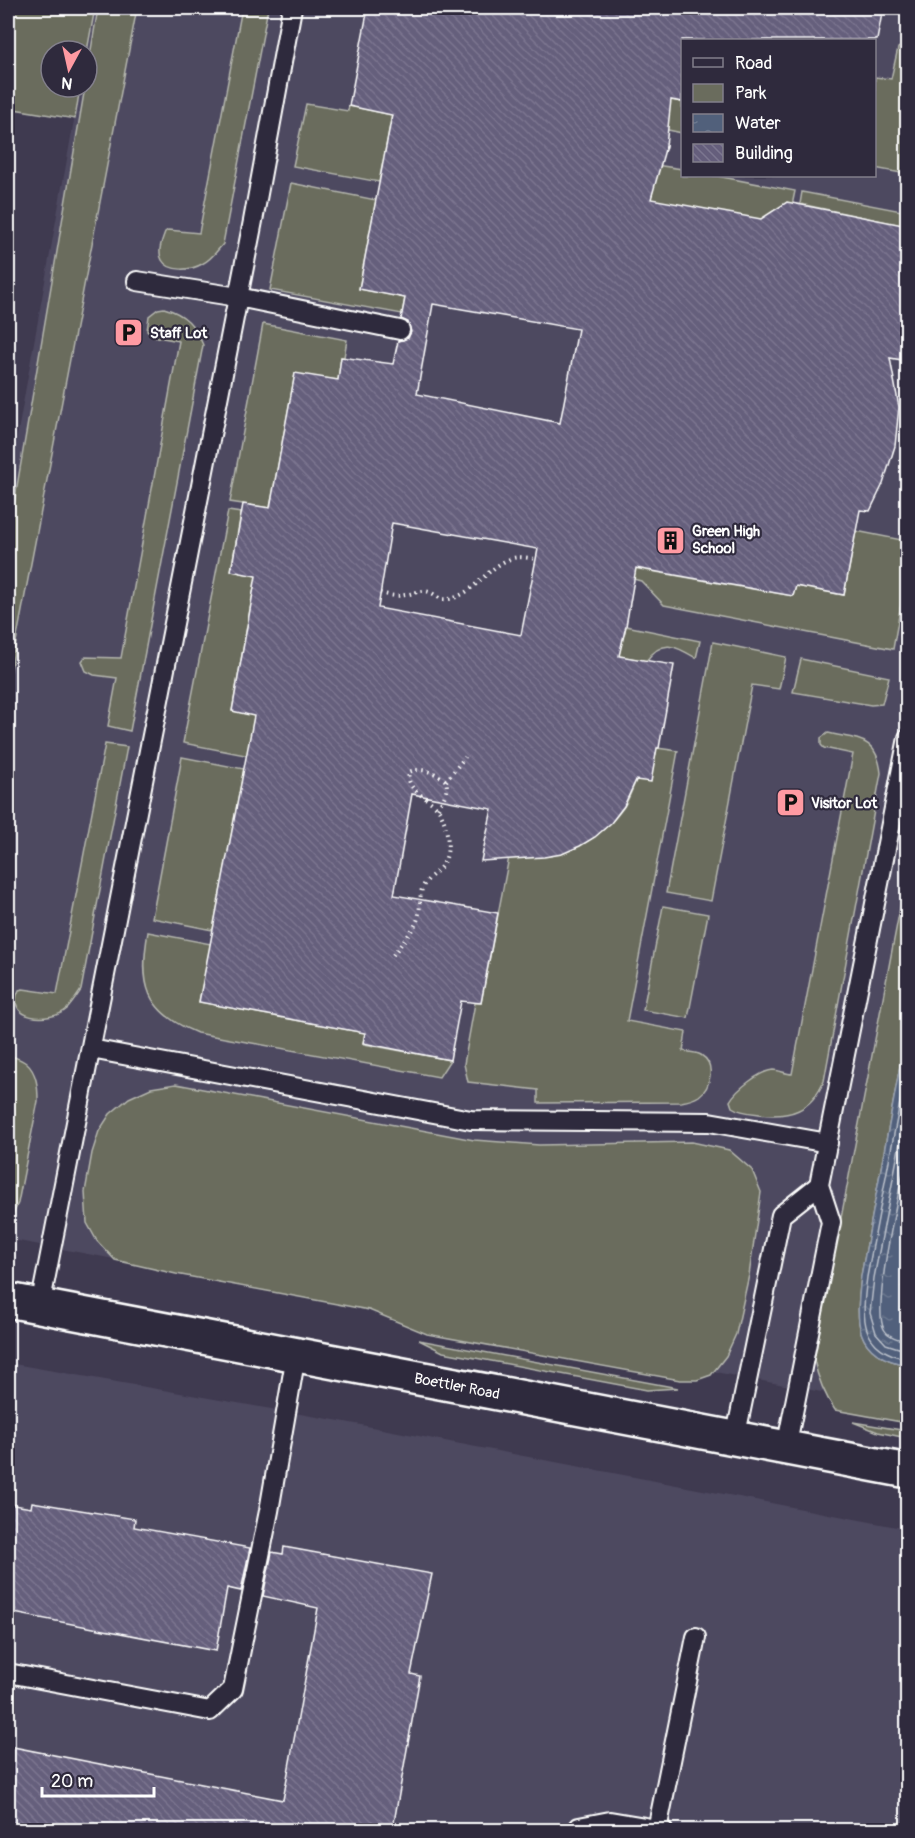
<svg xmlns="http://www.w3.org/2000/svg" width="915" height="1838" font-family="Pangolin,sans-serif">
	<defs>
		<pattern id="water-ripples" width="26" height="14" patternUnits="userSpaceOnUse" patternTransform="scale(1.5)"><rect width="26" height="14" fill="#51607b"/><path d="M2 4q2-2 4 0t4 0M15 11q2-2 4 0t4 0" fill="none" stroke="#6b788f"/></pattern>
		<pattern id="building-back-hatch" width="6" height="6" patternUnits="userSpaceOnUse" patternTransform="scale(1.5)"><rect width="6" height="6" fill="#655e7c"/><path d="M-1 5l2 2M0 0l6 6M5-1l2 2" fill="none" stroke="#7c7690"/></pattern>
	</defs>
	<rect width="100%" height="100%" fill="#3f3a50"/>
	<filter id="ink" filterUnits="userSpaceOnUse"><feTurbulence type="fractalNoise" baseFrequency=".0167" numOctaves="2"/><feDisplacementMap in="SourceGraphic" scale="12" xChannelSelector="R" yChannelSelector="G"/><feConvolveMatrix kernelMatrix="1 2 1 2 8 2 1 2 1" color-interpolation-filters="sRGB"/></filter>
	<g filter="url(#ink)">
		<!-- built -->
		<g fill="#4e4960" fill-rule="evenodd">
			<path d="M95,8H907V1408L8,1239V487L80,87H87V51ZM682,40H874V176H682Z"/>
			<path d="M8,1363L340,1421L907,1529V1830H8Z"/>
		</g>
		<!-- green -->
		<g fill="#6a6c5d" stroke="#b4b6ae" stroke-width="1.5">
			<path d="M8,8H95L87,51H51V87H80L75,119L8,108Z"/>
			<path d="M98,8H137L8,684V539L85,87H87V74Z"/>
			<path d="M242,8H268L223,244C217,251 211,260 202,264C192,270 169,273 162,260C157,252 162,240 165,232L168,230L199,233Z"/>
			<path d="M905,44L908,45L907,174L874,168L875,77L891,79L898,48Z"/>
			<path d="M655,97L682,102V133L650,126Z"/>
			<path d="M306,104L348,111L349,106L392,115L379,182L293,166Z"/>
			<path d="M642,163L682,169V176H717L795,191L788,225L637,197Z"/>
			<path d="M291,183L376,200L359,289L405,298L402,314L270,290Z"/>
			<path d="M802,192L907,212V226L800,204Z"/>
			<path d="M164,308C185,314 195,325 203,345L130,731L108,726L117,678L94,675L86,671L82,661L85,657L121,658L179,341L152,336L147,331L149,316L158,309Z"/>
			<path d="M263,324L347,340L344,357H341L338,380L295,374L270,508L230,502Z"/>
			<path d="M228,511L241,513L231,571L256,576L232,711L300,725L291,764L183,743Z"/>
			<path d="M856,531L907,541V571L893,649L664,605L641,581L614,574L616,565L793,596L796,586L844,595Z"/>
			<path d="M626,626L700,641L696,658C675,646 663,638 646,661L599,652L603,630L624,635Z"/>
			<path d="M713,642L786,657L779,689L752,685L711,901L666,893Z"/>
			<path d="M801,659L889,677L882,704L871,705L793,692Z"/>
			<path d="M828,733C859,740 877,737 881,773L824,1081C811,1111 790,1118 759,1114C750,1113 739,1112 732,1107L730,1101C736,1090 760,1071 773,1070C779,1070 786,1074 792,1074L853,754L824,748L821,745V738Z"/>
			<path d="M105,744L127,747L81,990C77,996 72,1004 67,1009C50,1024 4,1020 19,990L23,989L57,994Z"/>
			<path d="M657,748L678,751L627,1021L686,1032L683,1051C688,1052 696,1052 701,1055C716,1064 711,1087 699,1096C693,1100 687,1101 681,1102L538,1103V1090L468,1082L464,1064L475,1003H481L509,857C555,860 595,847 623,808C629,800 632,788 637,779C643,768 650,758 657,748Z"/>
			<path d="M182,757L244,769L213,930L152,918Z"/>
			<path d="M907,877V1028L861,1276C856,1321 852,1355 907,1365V1423L835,1410C824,1394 818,1379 814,1360L905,882Z"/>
			<path d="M663,906L708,914L688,1018L643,1010Z"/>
			<path d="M148,932L211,944L199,1002L365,1033L363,1044L450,1060L439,1077L197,1033C145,1012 139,984 148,932Z"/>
			<path d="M8,1054C13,1057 21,1059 26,1063C37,1072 38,1088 38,1101L18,1203L8,1226Z"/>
			<path d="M176,1084L474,1140L539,1145L692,1142L729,1150L752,1170L761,1192L749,1275L736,1334L726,1356L711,1375L697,1380H680L427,1334L369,1310L176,1274L115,1260L97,1241L87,1223L85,1192L92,1153L99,1131L110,1114L129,1098L151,1088Z"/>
			<path d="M419,1340L678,1388L647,1390L443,1352Z"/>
			<path d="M853,1422L907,1431V1438L878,1432Z"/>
		</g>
		<!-- water -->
		<path fill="url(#water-ripples)" stroke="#97a0b0" stroke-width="1.5" d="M907,1028V1365C852,1355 856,1321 861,1276Z"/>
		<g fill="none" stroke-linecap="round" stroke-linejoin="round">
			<!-- shore -->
			<g stroke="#b9bfca" stroke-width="1.5">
				<path d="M908,1060L867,1277C862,1316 858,1350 908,1359"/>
				<path d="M908,1101L874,1278L870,1313L876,1333L886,1344L908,1351"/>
				<path d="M908,1149C902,1179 871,1307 884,1329C888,1337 899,1339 908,1342"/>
			</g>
		</g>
		<!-- building -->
		<g fill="url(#building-back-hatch)" stroke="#fff" stroke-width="1.5" fill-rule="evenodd">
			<path d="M368,8H883L877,40H682V102L671,100L666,146L651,199L761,219L787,202L908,226V361L890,358L899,407L895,446L883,484L870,511L860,510L844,595L796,586L793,596L636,568L626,626L619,656L674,665L659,748H657L651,782L636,780L624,806L611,823L595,837L580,846L562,854L544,857L481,861L492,809L412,794L394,895L498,913L481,1003L461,1001L450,1060L363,1043L365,1033L199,1002L254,716L232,711L256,576L231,571L243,504L270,508L295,373L338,380L341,357L393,364L398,341L408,338L411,332L408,322L401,319L405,298L359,289L392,115L349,106ZM433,304L578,329L560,423L417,394ZM392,523L538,549L521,635L378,608Z"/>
			<path d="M32,1502L135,1519L134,1527L250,1548L241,1591L227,1588L216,1651L8,1612V1504L31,1508Z"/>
			<path d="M284,1547L432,1574L411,1674L420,1676L393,1828L382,1827L381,1830H8V1746L283,1800L318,1608L263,1596L272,1552L283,1554Z"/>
		</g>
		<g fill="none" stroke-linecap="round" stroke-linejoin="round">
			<defs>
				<g id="service">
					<path d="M137,281L238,297L400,330"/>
					<path d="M91,1049L471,1120L709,1122L828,1143"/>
					<path d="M40,1306L253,221L292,8"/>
					<path d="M735,1439L781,1215L819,1185"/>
					<path d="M786,1448L831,1222L819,1185L908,738"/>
					<path d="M8,1673L210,1711L233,1689L269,1511L296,1355"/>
					<path d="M577,1830L579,1827L610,1821L663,1830"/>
					<path d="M657,1830L696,1637"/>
				</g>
				<path id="tertiary" d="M8,1300L908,1471"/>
			</defs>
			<!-- service casing -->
			<use href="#service" stroke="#fff" stroke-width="22"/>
			<!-- tertiary casing -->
			<use href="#tertiary" stroke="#fff" stroke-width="38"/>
			<!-- path -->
			<g stroke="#fff" stroke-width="4" stroke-dasharray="1.5 4.5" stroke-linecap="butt">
				<path d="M380,593C388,595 396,597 405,595C421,592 425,586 440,599C470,603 486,565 513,558C520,556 529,558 536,559"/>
				<path d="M446,781L465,757"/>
				<path d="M393,955C398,948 415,928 417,921C421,911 419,899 422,889C426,878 437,873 443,864C452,851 447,823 439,810C430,797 405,792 409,772C421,767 436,772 446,781C449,791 443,799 438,808"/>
			</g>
			<!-- service -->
			<use href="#service" stroke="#2f2a3d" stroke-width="18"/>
			<!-- tertiary -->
			<use href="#tertiary" stroke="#2f2a3d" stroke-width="33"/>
		</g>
	</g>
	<!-- icons -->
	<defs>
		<symbol id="parking-square" viewBox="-11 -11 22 22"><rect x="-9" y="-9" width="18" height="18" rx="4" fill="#ff9aa2" stroke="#2f2a3d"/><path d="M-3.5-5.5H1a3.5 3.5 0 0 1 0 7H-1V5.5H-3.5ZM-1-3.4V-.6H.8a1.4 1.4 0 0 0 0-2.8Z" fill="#111"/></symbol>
		<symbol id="building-square" viewBox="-11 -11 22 22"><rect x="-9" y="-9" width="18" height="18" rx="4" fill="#ff9aa2" stroke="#2f2a3d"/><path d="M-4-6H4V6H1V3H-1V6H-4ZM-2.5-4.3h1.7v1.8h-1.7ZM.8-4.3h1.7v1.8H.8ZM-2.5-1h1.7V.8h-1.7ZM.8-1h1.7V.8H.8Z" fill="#111"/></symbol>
	</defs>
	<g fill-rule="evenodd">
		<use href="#parking-square" x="112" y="316" width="33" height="33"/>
		<use href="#building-square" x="654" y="524" width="33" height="33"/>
		<use href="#parking-square" x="774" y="786" width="33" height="33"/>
	</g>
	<g text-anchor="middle" stroke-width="4.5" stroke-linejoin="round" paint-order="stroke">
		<!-- poi labels -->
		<g font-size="15" font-weight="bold" fill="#fff" stroke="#2f2a3d" text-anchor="start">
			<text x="150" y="338">Staff Lot</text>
			<text x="692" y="536">Green High<tspan x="692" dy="17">School</tspan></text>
			<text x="811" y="808">Visitor Lot</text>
		</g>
		<!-- street labels -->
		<g font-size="15" fill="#fff" stroke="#2f2a3d">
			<text transform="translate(457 1386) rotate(11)" y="5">Boettler Road</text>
		</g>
	</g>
	<!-- margin -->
	<rect width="915" height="1838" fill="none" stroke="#2f2a3d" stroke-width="30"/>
	<rect x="15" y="15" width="885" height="1808" fill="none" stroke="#fff" stroke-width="2" filter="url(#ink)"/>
	<!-- legend -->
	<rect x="681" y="39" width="195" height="138" fill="#2f2a3d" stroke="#827f8b" stroke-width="1.5"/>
	<rect x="693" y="58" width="30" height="9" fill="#2f2a3d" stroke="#827f8b" stroke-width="1.5"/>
	<text x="735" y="69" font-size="18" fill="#ffffff">Road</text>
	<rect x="693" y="84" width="30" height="18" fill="#6a6c5d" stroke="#827f8b" stroke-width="1.5"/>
	<text x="735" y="99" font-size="18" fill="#ffffff">Park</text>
	<rect x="693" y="114" width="30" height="18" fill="url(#water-ripples)" stroke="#827f8b" stroke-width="1.5"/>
	<text x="735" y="129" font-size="18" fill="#ffffff">Water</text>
	<rect x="693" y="144" width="30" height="18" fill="url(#building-back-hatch)" stroke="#827f8b" stroke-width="1.5"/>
	<text x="735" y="159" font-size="18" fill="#ffffff">Building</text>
	<!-- north arrow -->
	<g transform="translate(69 69) rotate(188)"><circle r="28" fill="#2f2a3d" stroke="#827f8b" stroke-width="1.5"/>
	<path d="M0-4.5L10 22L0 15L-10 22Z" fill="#ff9aa2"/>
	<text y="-9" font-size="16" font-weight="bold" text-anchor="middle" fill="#ffffff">N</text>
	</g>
	<!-- scale -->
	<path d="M42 1787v9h112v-9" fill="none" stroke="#ffffff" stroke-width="3"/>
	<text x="51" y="1787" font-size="18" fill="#ffffff" stroke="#2f2a3d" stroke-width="4.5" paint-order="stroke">20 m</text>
</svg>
